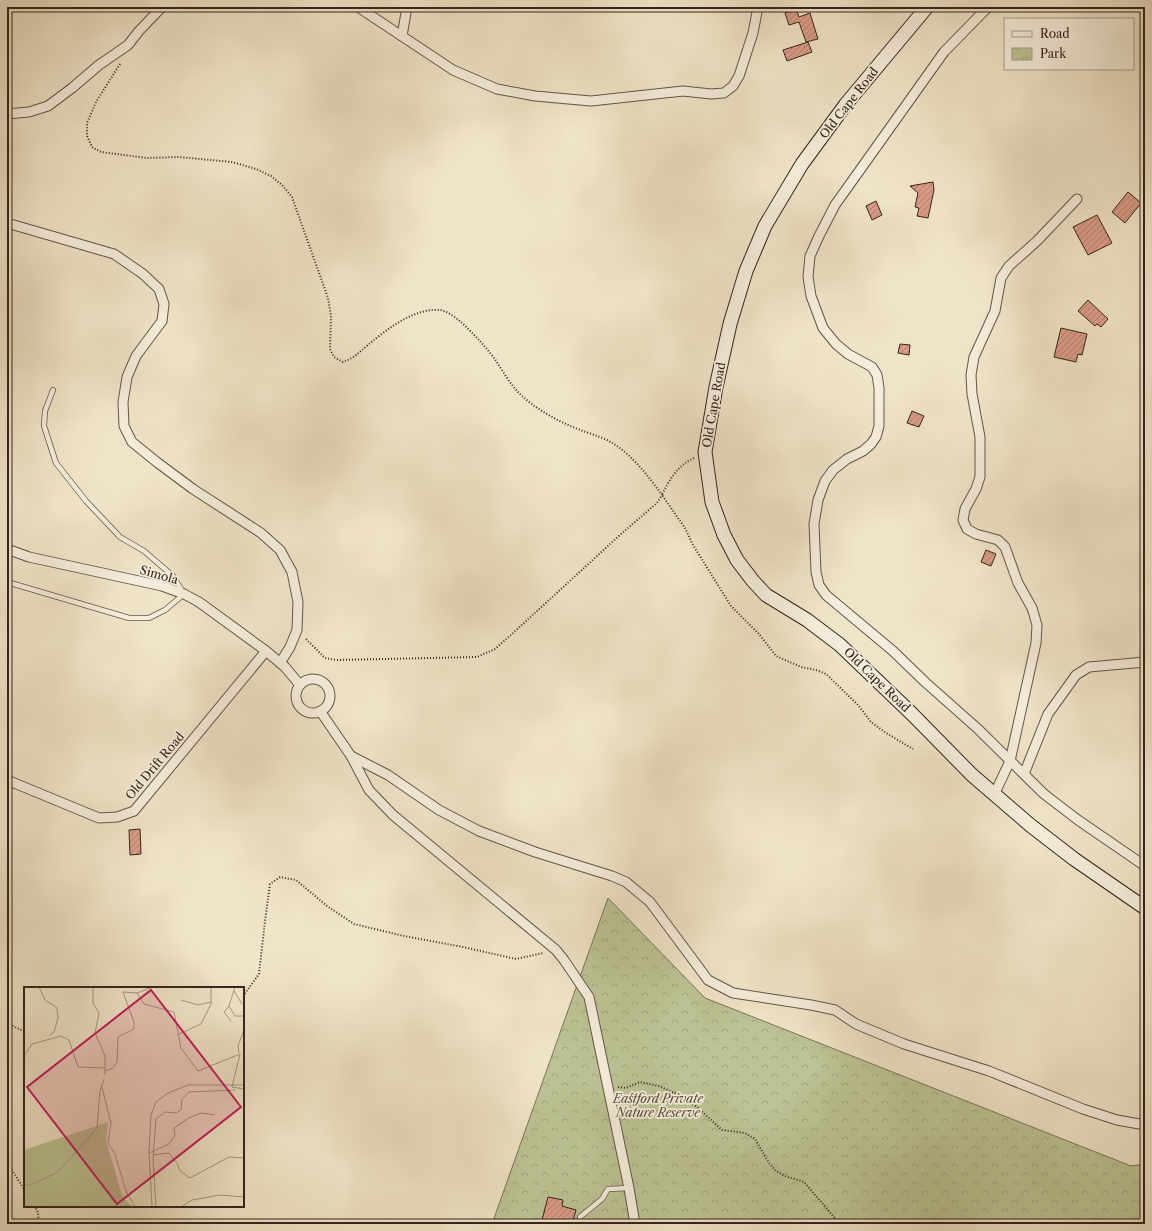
<svg xmlns="http://www.w3.org/2000/svg" width="1152" height="1231" font-family="'Libre Caslon Text',serif">
	<defs>
		<pattern id="park-crowns" width="20" height="18" patternUnits="userSpaceOnUse"><rect width="20" height="18" fill="#bcc394"/><path d="M2 6a3 3 0 1 1 6 0M12 15a3 3 0 1 1 6 0" fill="none" stroke="#a2a77f"/></pattern>
		<pattern id="building-hatch" width="6" height="6" patternUnits="userSpaceOnUse"><rect width="6" height="6" fill="#db9c87"/><path d="M-1 1l2-2M0 6l6-6M5 7l2-2" fill="none" stroke="#b27f6e"/></pattern>
	</defs>
	<rect width="100%" height="100%" fill="#f0e4c8"/>
	<filter id="stains"><feTurbulence type="fractalNoise" baseFrequency=".005" numOctaves="4"/><feColorMatrix values="0 0 0 0 .2 0 0 0 0 .09 0 0 0 0 .02 0 0 0 .5 -.17"/></filter>
	<radialGradient id="worn" r=".72"><stop offset=".6" stop-color="#630" stop-opacity="0"/><stop offset="1" stop-color="#630" stop-opacity=".3"/></radialGradient>
	<!-- park -->
	<path fill="url(#park-crowns)" stroke="#787458" d="M608,898L705,998L1131,1166L1145,1164V1224H492Z"/>
	<!-- building -->
	<g fill="url(#building-hatch)" stroke="#34241c">
		<path d="M796,9L799,17L810,13L818,39L806,42L799,22L789,25L785,13Z"/>
		<path d="M808,42L812,52L787,61L783,50Z"/>
		<path d="M933,182L934,190L928,218L917,216L919,208L915,207L918,193L910,186Z"/>
		<path d="M1128,192L1141,203L1125,223L1112,212Z"/>
		<path d="M876,201L882,215L872,220L866,206Z"/>
		<path d="M1097,215L1112,243L1088,255L1073,227Z"/>
		<path d="M1088,300L1108,319L1101,327L1097,324L1095,326L1078,311Z"/>
		<path d="M1061,328L1087,334L1082,355L1078,354L1076,362L1054,357Z"/>
		<path d="M900,344L910,345L909,355L898,353Z"/>
		<path d="M912,411L924,416L919,427L907,423Z"/>
		<path d="M986,550L996,554L991,566L981,562Z"/>
		<path d="M140,829L141,854L130,855L129,830Z"/>
		<path d="M548,1197L563,1200L562,1206L576,1210L572,1224L556,1221V1224H541Z"/>
	</g>
	<g fill="none" stroke-linecap="round" stroke-linejoin="round">
		<defs>
			<g id="lane">
				<path d="M7,582L129,618H149L165,610L184,594L173,576L144,551L120,537L86,501L56,463L44,426L45,411L53,390"/>
				<path d="M580,1217L602,1199L608,1189L629,1188"/>
			</g>
			<g id="street">
				<path d="M358,7L453,70L497,89L535,96L591,101L683,91L711,94L724,93L733,86L739,76L753,33L758,7"/>
				<path d="M988,7L944,52L835,205L819,236L810,256L808,277L811,296L823,328L836,344L848,354L872,367L877,375L879,388V426L876,437L871,444L863,451L847,459L833,470L825,481L818,500L814,524L816,572L819,585L826,595L893,651L925,682L978,729L1044,794L1078,820L1145,866"/>
				<path d="M402,36L407,7"/>
				<path d="M7,114L29,112L48,106L72,88L99,65L128,45L139,31L162,7"/>
				<path d="M7,223L114,254L143,274L159,289L164,304L162,321L136,356L127,377L123,402L124,426L132,442L158,463L193,489L261,533L280,550L292,572L298,602L297,630L290,647L280,663"/>
				<path d="M7,549L29,557L162,586L184,594L199,602L266,651L285,667L300,685"/>
				<circle cx="313" cy="696" r="17"/>
				<path d="M320,711L351,756L369,790L393,815L556,950L564,960L589,997L629,1188L635,1224"/>
				<path d="M351,756L388,775L439,810L479,831L535,852L612,876L626,882L650,902L708,980L733,993L811,1005L835,1010L856,1024L904,1044L989,1071L1083,1109L1117,1120L1145,1125"/>
				<path d="M1024,774L1048,714L1076,675L1089,667L1145,662"/>
				<path d="M7,780L99,818L117,817L134,811L266,651"/>
				<path d="M994,795L1010,761L1036,643L1037,625L1032,608L1018,583L1005,547L998,540L976,534L967,529L963,520L965,509L976,489L980,477V437L972,394L971,375L974,357L995,311L1001,278L1009,266L1037,241L1077,199"/>
			</g>
			<path id="secondary" d="M927,7L846,104L802,164L765,226L746,271L730,324L716,387L705,452L712,502L724,535L737,560L753,581L766,595L807,620L840,645L912,714L972,775L1030,825L1074,859L1145,908"/>
		</defs>
		<!-- lane casing -->
		<use href="#lane" stroke="#635447" stroke-width="6"/>
		<!-- street casing -->
		<use href="#street" stroke="#635447" stroke-width="11"/>
		<!-- secondary casing -->
		<use href="#secondary" stroke="#34241c" stroke-width="15"/>
		<!-- path -->
		<g stroke="#34241c" stroke-width="2" stroke-dasharray="1 2" stroke-linecap="butt">
			<path d="M120,64L96,102L87,123V136L92,147L101,152L147,158L179,157L232,162L256,169L271,176L282,185L292,197L328,298L331,316L330,349L334,357L343,362C356,357 358,353 368,345C387,329 414,308 440,310C447,311 455,317 461,322C473,333 484,345 494,358C502,369 509,383 519,393C536,410 561,423 583,431C594,435 605,438 614,444C633,456 649,477 662,495L657,503L621,534L512,634L495,649L477,657L336,660L325,658L305,638"/>
			<path d="M694,458C678,465 669,480 662,495L685,528L693,545L731,606L759,634L776,656L801,667L816,670L826,674L858,705L871,722L886,733L913,749"/>
			<path d="M243,996L259,974L265,921L270,884L280,877L296,880L327,906L354,924L404,936L463,947L516,959L543,953"/>
			<path d="M7,1023L25,1032"/>
			<path d="M618,1087L626,1088L640,1082L659,1086L683,1097L698,1108L722,1130L745,1133L755,1139L769,1163L776,1171L785,1176L804,1182L840,1224"/>
			<path d="M7,1162L25,1191"/>
			<path d="M34,1206L38,1212L39,1224"/>
		</g>
		<!-- lane -->
		<use href="#lane" stroke="#f5eddb" stroke-width="4.5"/>
		<!-- street -->
		<use href="#street" stroke="#f5eddb" stroke-width="9"/>
		<!-- secondary -->
		<use href="#secondary" stroke="#f5eddb" stroke-width="13"/>
	</g>
	<g text-anchor="middle" stroke-width="3.5" stroke-linejoin="round" paint-order="stroke">
		<!-- street labels -->
		<g font-size="12" fill="#34241c" stroke="#f5eddb">
			<text transform="translate(849 103) rotate(-52)" y="4">Old Cape Road</text>
			<text transform="translate(714 405) rotate(-80)" y="4">Old Cape Road</text>
			<text transform="translate(159 575) rotate(16)" y="4">Simola</text>
			<text transform="translate(877 680) rotate(44)" y="4">Old Cape Road</text>
			<text transform="translate(155 766) rotate(-50)" y="4">Old Drift Road</text>
		</g>
		<!-- park labels -->
		<g font-size="12" font-style="italic" fill="#564c3a" stroke="#f5eddb">
			<text x="658" y="1103">Eastford Private<tspan x="658" dy="14">Nature Reserve</tspan></text>
		</g>
	</g>
	<!-- overview -->
	<g transform="translate(24 987)">
		<rect width="220" height="220" fill="#f0e4c8"/>
		<path d="M84,135L82,153L98,209L109,220H0V163Z" fill="#bcc394"/>
		<path fill="none" stroke="#a59783" stroke-width="1" d="M15,0L21,13L33,21L34,31L30,45L25,49M69,0V16L75,26L71,46L81,69V88M211,0L205,19L211,29H220M210,4L218,17M113,6L120,17L150,25L157,61L174,84L216,67L208,100L220,102M157,13L174,18L187,15M205,19L200,25L207,34M155,47L177,37L187,17V0M215,66L214,59L220,43M0,69L8,57L37,49L45,53L54,80L82,81M82,84L89,81L93,75L94,50L110,42V35L99,5L113,6L129,0M78,100L87,136L84,156L91,167L102,204L111,220M125,166L145,157L151,148L150,141L165,131L177,126L191,128M130,168L145,166L153,176L156,184L166,191L205,170L220,171M0,198H7L34,185L73,141L76,103L80,92M128,220L125,166L127,128L132,115L144,106L164,98H220M132,220L129,171L132,132L141,125L152,126L157,123L158,112L165,105L211,103M157,220L168,213L196,208L220,210"/>
		<path fill="#c2185b" fill-opacity="0.15" stroke="#c2185b" stroke-width="2" d="M127,3L217,120L93,217L3,100Z"/>
		<rect width="220" height="220" fill="none" stroke="#34241c" stroke-width="2"/>
	</g>
	<!-- margin -->
	<rect width="1152" height="1231" fill="none" stroke="#f0e4c8" stroke-width="24"/>
	<rect x="8" y="8" width="1136" height="1215" fill="none" stroke="#34241c" stroke-width="2"/>
	<rect x="12" y="12" width="1128" height="1207" fill="none" stroke="#34241c"/>
	<!-- legend -->
	<rect x="1004" y="18" width="130" height="52" fill="#f5eddb" stroke="#a89d8f"/>
	<rect x="1012" y="31" width="20" height="6" fill="#f5eddb" stroke="#a89d8f"/>
	<text x="1040" y="38" font-size="12" fill="#34241c">Road</text>
	<rect x="1012" y="48" width="20" height="12" fill="url(#park-crowns)" stroke="#a89d8f"/>
	<text x="1040" y="58" font-size="12" fill="#34241c">Park</text>
	<rect width="100%" height="100%" filter="url(#stains)"/>
	<rect width="100%" height="100%" fill="url(#worn)"/>
</svg>
